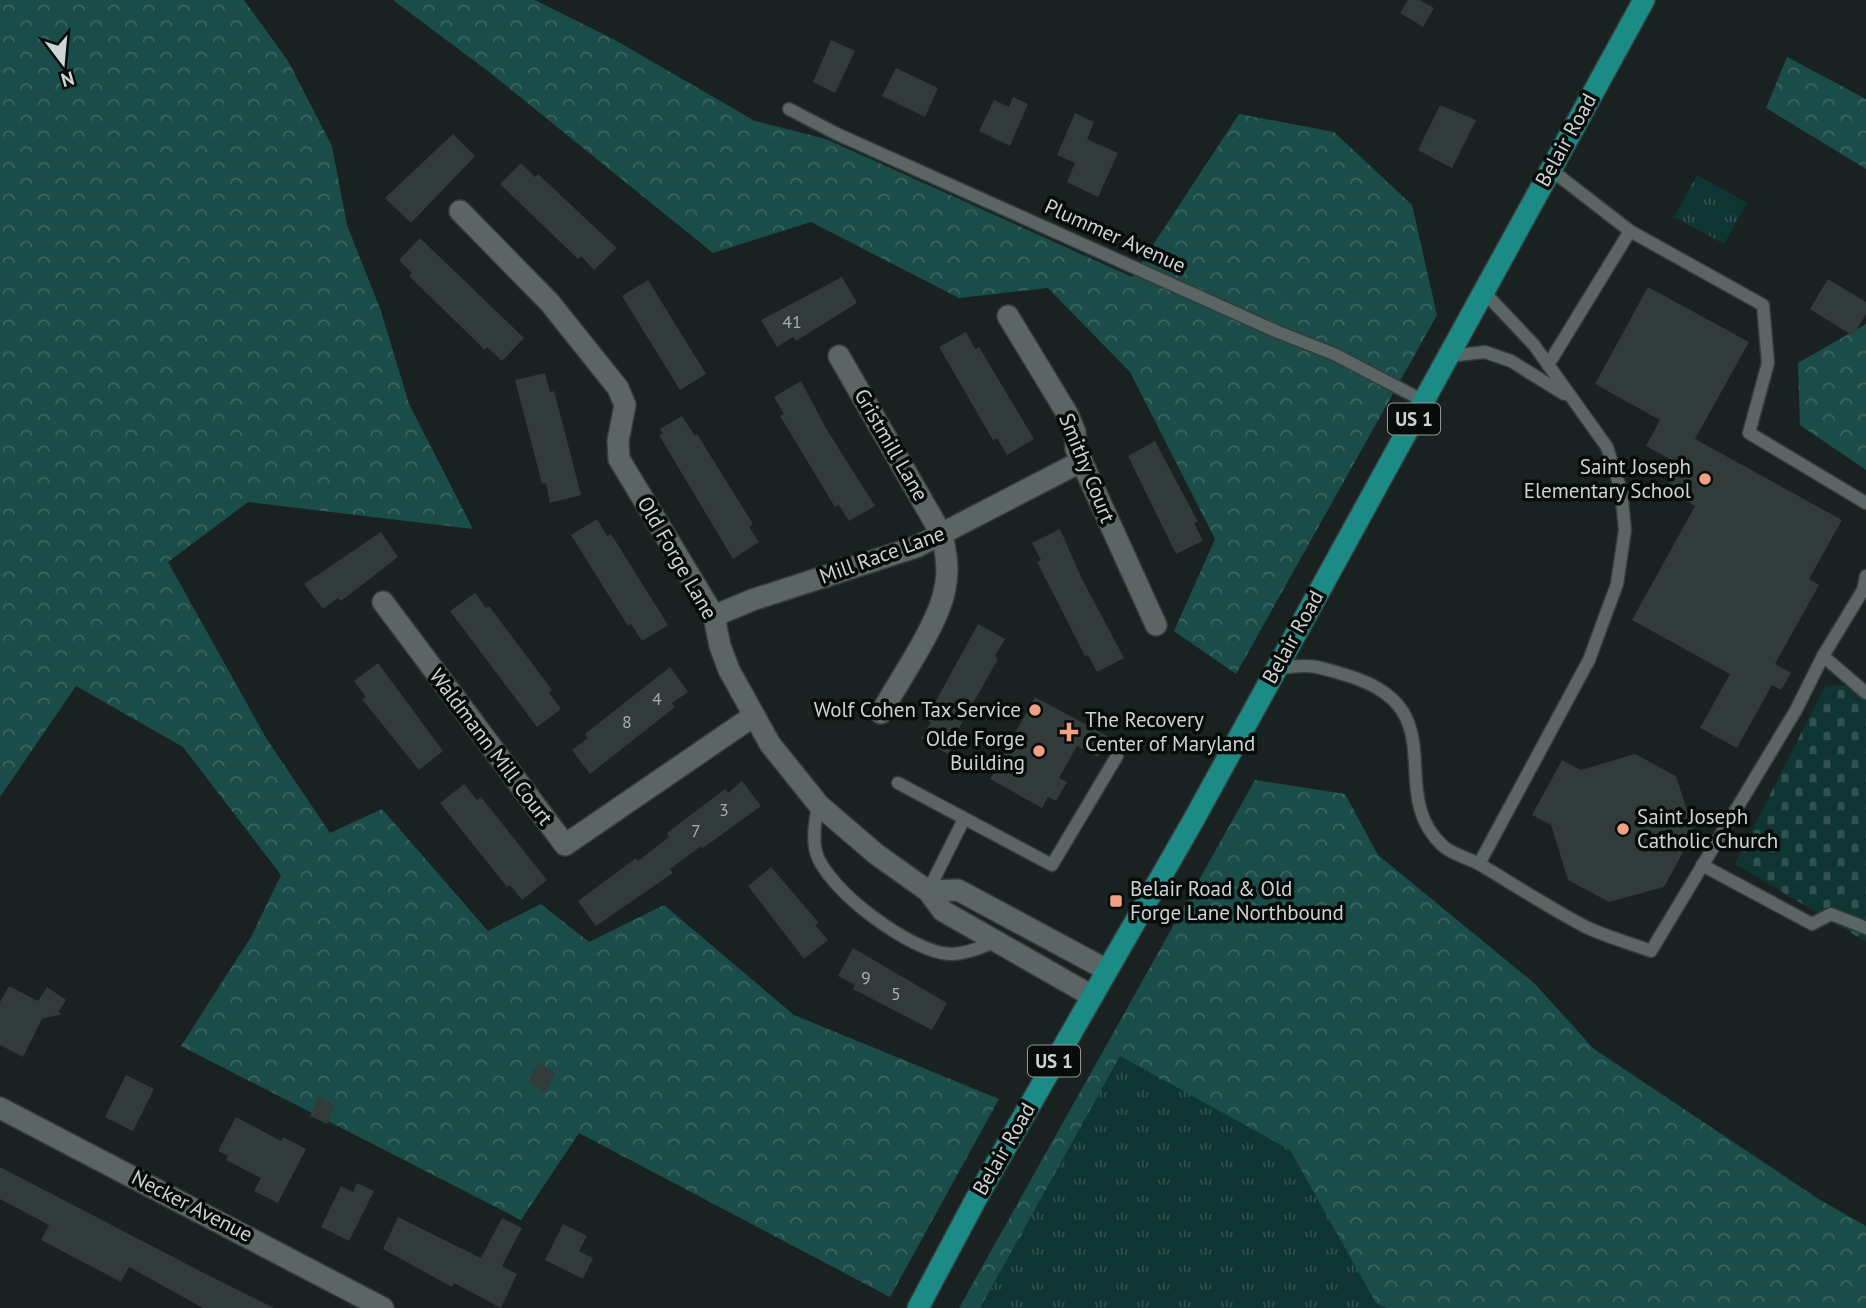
<svg xmlns="http://www.w3.org/2000/svg" width="1866" height="1308" font-family="'PT Sans',sans-serif">
	<defs>
		<pattern id="forest-crowns" width="20" height="18" patternUnits="userSpaceOnUse" patternTransform="scale(1.75)"><rect width="20" height="18" fill="#1a4d4a"/><path d="M2 6a3 3 0 1 1 6 0M12 15a3 3 0 1 1 6 0" fill="none" stroke="#3a6663"/></pattern>
		<pattern id="cemetery-stones" width="16" height="16" patternUnits="userSpaceOnUse" patternTransform="scale(1.75)"><rect width="16" height="16" fill="#0e3532"/><path d="M2 7V4a2 2 0 0 1 4 0v3zM10 15v-3a2 2 0 0 1 4 0v3z" fill="#30514f"/></pattern>
		<pattern id="park-tufts" width="24" height="20" patternUnits="userSpaceOnUse" patternTransform="scale(1.75)"><rect width="24" height="20" fill="#0e3532"/><path d="M3 7l-1-3M5 7V3M7 7l1-3M15 17l-1-3M17 17v-4M19 17l1-3" fill="none" stroke="#30514f"/></pattern>
	</defs>
	<rect width="100%" height="100%" fill="#192221"/>
	<!-- forest -->
	<g fill="url(#forest-crowns)">
		<path d="M0,0H244L288,61L332,146L347,225L381,311L409,404L473,529L248,502L168,562L266,738L330,833L382,809L488,931L541,904L589,942L664,905L794,1015L999,1099L890,1297L579,1133L521,1220L181,1046L251,937L281,875L183,747L76,686L0,797Z"/>
		<path d="M393,0H535L613,39L755,121L826,139L1132,277L1239,114L1334,132L1412,205L1437,315L1236,674L1174,631L1215,539L1130,372L1048,288L959,298L811,222L713,253L493,75Z"/>
		<path d="M1787,57L1866,99V169L1766,108Z"/>
		<path d="M1866,324V470L1800,425L1798,363Z"/>
		<path d="M1255,780L1345,794L1378,855L1534,983L1594,1049L1820,1200L1866,1226V1308H959Z"/>
	</g>
	<!-- cemetery -->
	<path fill="url(#cemetery-stones)" d="M1843,685L1866,698V942L1735,864L1825,686Z"/>
	<!-- park -->
	<g fill="url(#park-tufts)">
		<path d="M1697,175L1747,203L1724,244L1674,217Z"/>
		<path d="M1120,1056L1290,1150L1376,1303L1387,1308H980Z"/>
	</g>
	<!-- building -->
	<g fill="#313b3a">
		<path d="M1408,0H1419L1434,8L1423,27L1400,13Z"/>
		<path d="M831,40L855,51L835,93L813,82Z"/>
		<path d="M896,68L938,88L925,117L882,96Z"/>
		<path d="M1013,97L1028,104L1010,146L979,131L994,100L1009,107Z"/>
		<path d="M1440,105L1476,120L1452,168L1418,150Z"/>
		<path d="M1075,113L1094,122L1087,139L1118,153L1098,197L1067,182L1075,163L1057,155Z"/>
		<path d="M453,134L475,156L411,223L385,198Z"/>
		<path d="M521,163L535,177L538,174L617,248L594,270L581,256L578,259L500,184Z"/>
		<path d="M420,238L524,338L502,361L487,347L485,350L409,276L412,273L399,260Z"/>
		<path d="M842,277L857,303L796,341L793,337L777,347L761,320Z"/>
		<path d="M1828,279L1866,302V314L1853,336L1810,309Z"/>
		<path d="M648,280L706,374L680,390L622,296Z"/>
		<path d="M1648,287L1749,342L1695,439L1842,520L1809,579L1819,585L1775,664L1791,673L1781,690L1772,685L1737,748L1700,728L1730,674L1632,620L1695,506L1665,489L1679,464L1646,446L1660,420L1595,384Z"/>
		<path d="M966,332L975,349L979,347L1034,439L1007,455L997,438L993,440L939,347Z"/>
		<path d="M545,373L550,392L554,391L581,495L550,503L546,483L542,484L515,380Z"/>
		<path d="M801,381L827,430L875,506L849,521L839,505L835,507L780,416L784,414L774,397Z"/>
		<path d="M682,416L695,436L697,434L753,524L749,527L759,542L733,559L659,435L663,433L660,429Z"/>
		<path d="M1155,441L1198,522L1194,523L1203,541L1176,554L1128,456Z"/>
		<path d="M597,519L607,536L611,534L668,625L642,641L631,624L628,626L571,535Z"/>
		<path d="M1060,529L1082,579L1124,658L1097,672L1088,655L1085,656L1037,562L1041,560L1032,543Z"/>
		<path d="M381,532L398,557L341,601L338,598L323,609L304,584Z"/>
		<path d="M475,593L486,608L489,606L552,690L549,693L561,709L537,727L450,611Z"/>
		<path d="M978,624L1005,639L995,656L998,659L955,735L958,736L948,754L921,739L931,722L926,719Z"/>
		<path d="M378,663L443,751L419,770L362,699L366,697L354,681Z"/>
		<path d="M670,667L688,692L672,703L675,707L590,774L572,750L588,738L585,734Z"/>
		<path d="M1035,697L1109,737L1098,757L1077,746L1059,778L1067,782L1056,801L1048,797L1042,808L990,779Z"/>
		<path d="M1635,754L1676,776L1694,832L1664,887L1609,902L1568,880L1551,825L1532,815L1562,760L1581,770Z"/>
		<path d="M742,781L761,806L703,848L701,846L670,869L673,873L596,926L578,901L636,858L638,861L669,837L667,833L725,789L728,793Z"/>
		<path d="M464,784L477,800L481,797L547,880L522,900L510,885L507,887L440,803Z"/>
		<path d="M771,867L819,923L815,925L828,940L804,959L748,886Z"/>
		<path d="M853,948L947,1003L932,1030L853,989L855,985L838,976Z"/>
		<path d="M9,986L38,1001L47,987L66,1000L58,1012L62,1014L42,1019L23,1057L0,1045V1002Z"/>
		<path d="M538,1063L555,1073L545,1092L527,1082Z"/>
		<path d="M126,1075L154,1089L133,1131L105,1117Z"/>
		<path d="M318,1097L335,1105L327,1124L310,1116Z"/>
		<path d="M236,1117L281,1141L283,1137L306,1149L278,1203L254,1191L261,1178L226,1160L228,1156L218,1151Z"/>
		<path d="M0,1167L200,1271L274,1308H203L129,1267L121,1282L41,1240L49,1225L0,1199Z"/>
		<path d="M357,1183L374,1191L349,1241L321,1227L341,1186L353,1192Z"/>
		<path d="M398,1217L481,1258L502,1218L522,1228L502,1266L517,1274L501,1308L454,1283L452,1287L383,1249Z"/>
		<path d="M563,1224L587,1236L579,1251L593,1258L583,1279L545,1260Z"/>
	</g>
	<g fill="none" stroke-linecap="round" stroke-linejoin="round">
		<defs>
			<g id="service">
				<path d="M789,109L837,134L1278,332L1334,354L1424,401"/>
				<path d="M1550,169L1630,231L1763,305L1768,363L1749,433L1866,503"/>
				<path d="M1449,356L1485,352L1511,361L1564,394"/>
				<path d="M1548,365L1630,231"/>
				<path d="M1823,656L1866,693"/>
				<path d="M1275,669C1312,663 1316,666 1352,677C1456,711 1384,792 1443,846C1453,855 1469,858 1481,865C1516,886 1550,908 1586,927C1607,937 1630,943 1651,951L1796,710L1823,656L1863,590L1866,576"/>
				<path d="M898,783L1052,865L1117,756"/>
				<path d="M818,803C816,819 812,836 816,852C826,889 912,953 950,954C966,954 982,947 997,941"/>
				<path d="M1479,864L1589,660L1617,584L1625,530L1621,490L1607,447L1534,345L1484,292"/>
				<path d="M1702,865L1812,924L1831,914L1866,928"/>
				<path d="M928,891L964,819"/>
			</g>
			<g id="minor">
				<path d="M460,211L550,303L618,388L625,405L618,441L619,459L714,616L720,646L729,670L770,744L819,805L876,854L928,891L943,911L1092,996"/>
				<path d="M1008,316L1068,415L1075,432L1076,449L1156,625"/>
				<path d="M839,356L942,535C946,553 949,570 945,588C939,624 899,680 881,713"/>
				<path d="M383,602L565,845L752,717"/>
				<path d="M714,616L752,600L916,547L1082,461"/>
				<path d="M928,891L958,890L1107,970"/>
				<path d="M0,1108L383,1308"/>
			</g>
			<path id="trunk" d="M918,1308L976,1199L1193,821L1644,0"/>
		</defs>
		<!-- service casing -->
		<use href="#service" stroke="#343c3b" stroke-width="15"/>
		<!-- minor casing -->
		<use href="#minor" stroke="#343c3b" stroke-width="24"/>
		<!-- trunk casing -->
		<use href="#trunk" stroke="#343c3b" stroke-width="24"/>
		<!-- service -->
		<use href="#service" stroke="#5b6564" stroke-width="12"/>
		<!-- minor -->
		<use href="#minor" stroke="#5b6564" stroke-width="21"/>
		<!-- trunk -->
		<use href="#trunk" stroke="#1c8a85" stroke-width="21"/>
	</g>
	<!-- markers -->
	<g fill="#f39f84" stroke="#070b0a" stroke-width="2.5">
		<circle cx="1705" cy="479" r="7"/>
		<circle cx="1035" cy="710" r="7"/>
		<path d="M1065.5 721.5h7v7h7v7h-7v7h-7v-7h-7v-7h7z"/>
		<circle cx="1039" cy="751" r="7"/>
		<circle cx="1623" cy="829" r="7"/>
		<rect x="1109" y="894" width="14" height="14" rx="3.5"/>
	</g>
	<g text-anchor="middle" stroke-width="7" stroke-linejoin="round" paint-order="stroke">
		<!-- number labels -->
		<g font-size="18" fill="#a7aead">
			<text x="792" y="328">41</text>
			<text x="657" y="705">4</text>
			<text x="627" y="728">8</text>
			<text x="724" y="816">3</text>
			<text x="696" y="837">7</text>
			<text x="866" y="984">9</text>
			<text x="896" y="1000">5</text>
		</g>
		<!-- shield labels -->
		<g fill="#070b0a" stroke="#929897" stroke-width="2">
			<rect x="1388" y="403.5" width="52" height="31" rx="5"/>
			<rect x="1028" y="1045.5" width="52" height="31" rx="5"/>
		</g>
		<g font-size="19" font-weight="bold" fill="#ced4d3">
			<text x="1414" y="426">US 1</text>
			<text x="1054" y="1068">US 1</text>
		</g>
		<!-- street labels -->
		<g font-size="21" fill="#ced4d3" stroke="#070b0a">
			<text transform="translate(1566 140) rotate(-61)" y="7">Belair Road</text>
			<text transform="translate(1115 236) rotate(24)" y="7">Plummer Avenue</text>
			<text transform="translate(891 445) rotate(60)" y="7">Gristmill Lane</text>
			<text transform="translate(1087 468) rotate(68)" y="7">Smithy Court</text>
			<text transform="translate(882 555) rotate(-20)" y="7">Mill Race Lane</text>
			<text transform="translate(677 558) rotate(60)" y="7">Old Forge Lane</text>
			<text transform="translate(1293 637) rotate(-61)" y="7">Belair Road</text>
			<text transform="translate(491 747) rotate(53)" y="7">Waldmann Mill Court</text>
			<text transform="translate(1004 1149) rotate(-60)" y="7">Belair Road</text>
			<text transform="translate(192 1206) rotate(27)" y="7">Necker Avenue</text>
		</g>
		<!-- poi labels -->
		<g font-size="21" fill="#ced4d3" stroke="#070b0a" text-anchor="end">
			<text x="1691" y="474">Saint Joseph<tspan x="1691" dy="24">Elementary School</tspan></text>
			<text x="1021" y="717">Wolf Cohen Tax Service</text>
			<text x="1085" y="727" text-anchor="start">The Recovery<tspan x="1085" dy="24">Center of Maryland</tspan></text>
			<text x="1025" y="746">Olde Forge<tspan x="1025" dy="24">Building</tspan></text>
			<text x="1637" y="824" text-anchor="start">Saint Joseph<tspan x="1637" dy="24">Catholic Church</tspan></text>
			<text x="1130" y="896" text-anchor="start">Belair Road &amp; Old<tspan x="1130" dy="24">Forge Lane Northbound</tspan></text>
		</g>
	</g>
	<!-- north arrow -->
	<g transform="translate(63 63) rotate(164)" stroke="#070b0a" stroke-width="5" paint-order="stroke">
	<path d="M0-5L12 26L0 18L-12 26Z" fill="#ced4d3"/>
	<text y="-10" font-size="19" font-weight="bold" text-anchor="middle" fill="#ced4d3">N</text>
	</g>
</svg>
